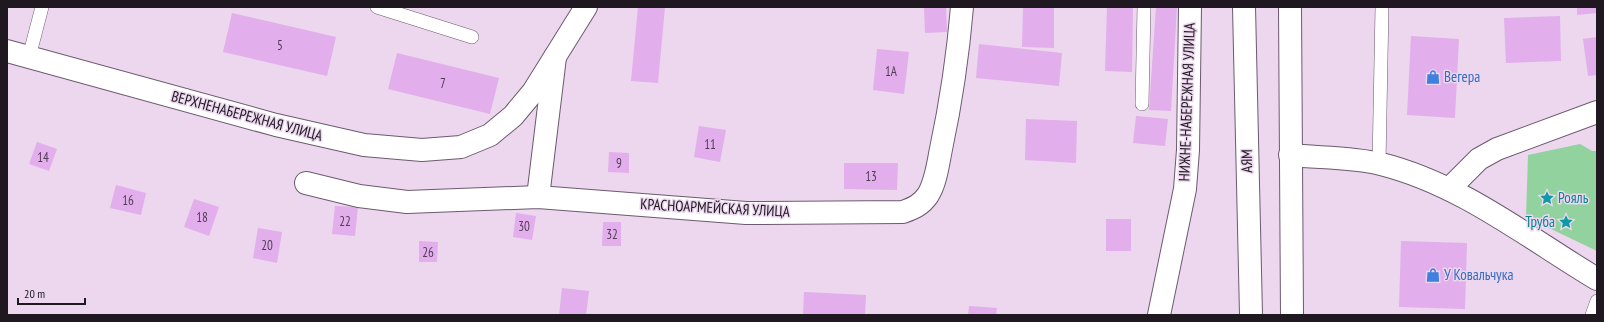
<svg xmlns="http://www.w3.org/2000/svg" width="1604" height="322" font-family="'PT Sans Narrow',sans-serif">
	<rect width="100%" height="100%" fill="#ecd7ef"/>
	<!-- green -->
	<path fill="#91d29f" d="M1580,144L1592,151H1597V251L1526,217L1528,155Z"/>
	<!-- building -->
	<g fill="#e2aeeb">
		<path d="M638,7H665L658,83L631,81Z"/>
		<path d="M924,7H946L947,32L925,33Z"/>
		<path d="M1023,7H1054V48L1022,47Z"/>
		<path d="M1107,7H1133L1132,72L1105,71Z"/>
		<path d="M1156,7H1177L1171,111L1149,110Z"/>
		<path d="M1577,7H1597V13L1577,15Z"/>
		<path d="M232,13L336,37L327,76L223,52Z"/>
		<path d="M1560,16L1561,61L1506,63L1504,18Z"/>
		<path d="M1411,36L1459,39L1455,118L1407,115Z"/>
		<path d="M1597,37V75L1588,76L1583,39Z"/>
		<path d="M979,44L1062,53L1059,86L976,78Z"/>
		<path d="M877,49L909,52L904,94L873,90Z"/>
		<path d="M397,53L499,78L490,114L388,89Z"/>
		<path d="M1136,116L1168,119L1165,146L1133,143Z"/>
		<path d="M1026,119L1077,121L1076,163L1025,160Z"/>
		<path d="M699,126L726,130L720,162L694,157Z"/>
		<path d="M37,142L57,149L49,171L29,164Z"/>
		<path d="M609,152L629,153V173L608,172Z"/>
		<path d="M844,163H898L897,190L844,189Z"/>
		<path d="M116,185L146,193L141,215L110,208Z"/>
		<path d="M194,199L219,207L209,236L184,227Z"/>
		<path d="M335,206L358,207L355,236L332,234Z"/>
		<path d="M516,213L536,216L532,240L513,237Z"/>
		<rect x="1106" y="219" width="25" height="32"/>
		<path d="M603,222H621V246H602Z"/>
		<path d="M258,228L282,232L277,263L253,258Z"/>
		<path d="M419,241L438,242L437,262H419Z"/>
		<path d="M1401,241L1467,243L1465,309L1399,307Z"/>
		<path d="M562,288L589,291L586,315H559Z"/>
		<path d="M804,292L866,295L865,315H803Z"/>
		<path d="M969,306L997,308L996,315H968Z"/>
	</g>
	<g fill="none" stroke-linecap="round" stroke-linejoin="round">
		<defs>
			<g id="lane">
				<path d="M377,7L472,37"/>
				<path d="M29,57L42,7"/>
				<path d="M1142,104L1144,7"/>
				<path d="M1379,164L1382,7"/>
				<path d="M1592,315L1597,301"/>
			</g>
			<g id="street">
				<path d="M306,183L359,196L407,202L538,197L746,213L903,212C914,208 921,205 928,195C936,182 938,164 941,149C951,102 958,55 962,7"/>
				<path d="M1449,189L1479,159L1497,149L1597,112"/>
				<path d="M538,197L555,57"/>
				<path d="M1159,315L1185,189L1188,150L1190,7"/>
			</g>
			<g id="secondary">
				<path d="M7,51L276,125L364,145L422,150L461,147L490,135L513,116L533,92L586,7"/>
				<path d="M1290,155C1320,158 1352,157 1381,164C1461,184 1527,237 1597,279"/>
			</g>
			<g id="highway">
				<path d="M1244,7L1251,315"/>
				<path d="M1290,7L1292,315"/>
			</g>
		</defs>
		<!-- lane casing -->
		<use href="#lane" stroke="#6c5a6f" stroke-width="14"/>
		<!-- street casing -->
		<use href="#street" stroke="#6c5a6f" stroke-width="24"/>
		<!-- secondary casing -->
		<use href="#secondary" stroke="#6c5a6f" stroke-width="24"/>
		<!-- highway casing -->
		<use href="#highway" stroke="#6c5a6f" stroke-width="24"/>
		<!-- lane -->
		<use href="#lane" stroke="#fff" stroke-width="13"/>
		<!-- street -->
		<use href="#street" stroke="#fff" stroke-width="22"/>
		<!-- secondary -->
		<use href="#secondary" stroke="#fff" stroke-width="22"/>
		<!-- highway -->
		<use href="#highway" stroke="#fff" stroke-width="22"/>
	</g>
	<!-- icons -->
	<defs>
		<symbol id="shop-bare" viewBox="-9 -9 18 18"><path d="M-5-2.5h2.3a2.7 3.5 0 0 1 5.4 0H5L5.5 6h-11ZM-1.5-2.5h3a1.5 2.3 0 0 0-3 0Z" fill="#3f7fe0" stroke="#ecd7ef" stroke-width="2.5" paint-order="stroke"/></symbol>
		<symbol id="sight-bare" viewBox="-9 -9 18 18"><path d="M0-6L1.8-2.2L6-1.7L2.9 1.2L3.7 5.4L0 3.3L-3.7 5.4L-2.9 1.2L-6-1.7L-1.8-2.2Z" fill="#0f9aa8" stroke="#ecd7ef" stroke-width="2.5" paint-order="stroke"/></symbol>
	</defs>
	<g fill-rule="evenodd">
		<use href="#shop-bare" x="1423" y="67" width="20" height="20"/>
		<use href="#sight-bare" x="1537" y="188" width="20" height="20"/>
		<use href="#sight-bare" x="1556" y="212" width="20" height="20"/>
		<use href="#shop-bare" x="1423" y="265" width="20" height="20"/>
	</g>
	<g text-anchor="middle" stroke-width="3" stroke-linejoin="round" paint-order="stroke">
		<!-- number labels -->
		<g font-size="13" fill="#503e54">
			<text x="280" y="50">5</text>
			<text x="891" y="76">1А</text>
			<text x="443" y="88">7</text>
			<text x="710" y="149">11</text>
			<text x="43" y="162">14</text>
			<text x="619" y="168">9</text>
			<text x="871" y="181">13</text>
			<text x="128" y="205">16</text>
			<text x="202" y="222">18</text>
			<text x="345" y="226">22</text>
			<text x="524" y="231">30</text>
			<text x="612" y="239">32</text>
			<text x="267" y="250">20</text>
			<text x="428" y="257">26</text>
		</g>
		<!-- shop labels -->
		<g font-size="15" fill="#366cbe" stroke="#ecd7ef" text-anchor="start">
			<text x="1444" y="82">Вегера</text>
			<text x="1444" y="280">У Ковальчука</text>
		</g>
		<!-- street labels -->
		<g font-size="15" fill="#1f1821" stroke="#ecd7ef">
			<text transform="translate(1187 102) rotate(-88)" y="5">НИЖНЕ-НАБЕРЕЖНАЯ УЛИЦА</text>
			<text transform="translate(247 116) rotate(15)" y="5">ВЕРХНЕНАБЕРЕЖНАЯ УЛИЦА</text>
			<text transform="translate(1247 161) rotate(-91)" y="5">АЯМ</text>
			<text transform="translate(715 208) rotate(3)" y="5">КРАСНОАРМЕЙСКАЯ УЛИЦА</text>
		</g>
		<!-- culture labels -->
		<g font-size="15" fill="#0d838f" stroke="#ecd7ef" text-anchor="start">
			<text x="1558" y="203">Рояль</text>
			<text x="1555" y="227" text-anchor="end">Труба</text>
		</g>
	</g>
	<!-- border -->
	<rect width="1604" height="322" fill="none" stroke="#1f1821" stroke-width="16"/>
	<!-- scale -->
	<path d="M18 298v6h67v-6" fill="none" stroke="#1f1821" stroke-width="2"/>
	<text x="24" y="298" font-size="12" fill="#1f1821" stroke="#ecd7ef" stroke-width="3" paint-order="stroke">20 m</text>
</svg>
